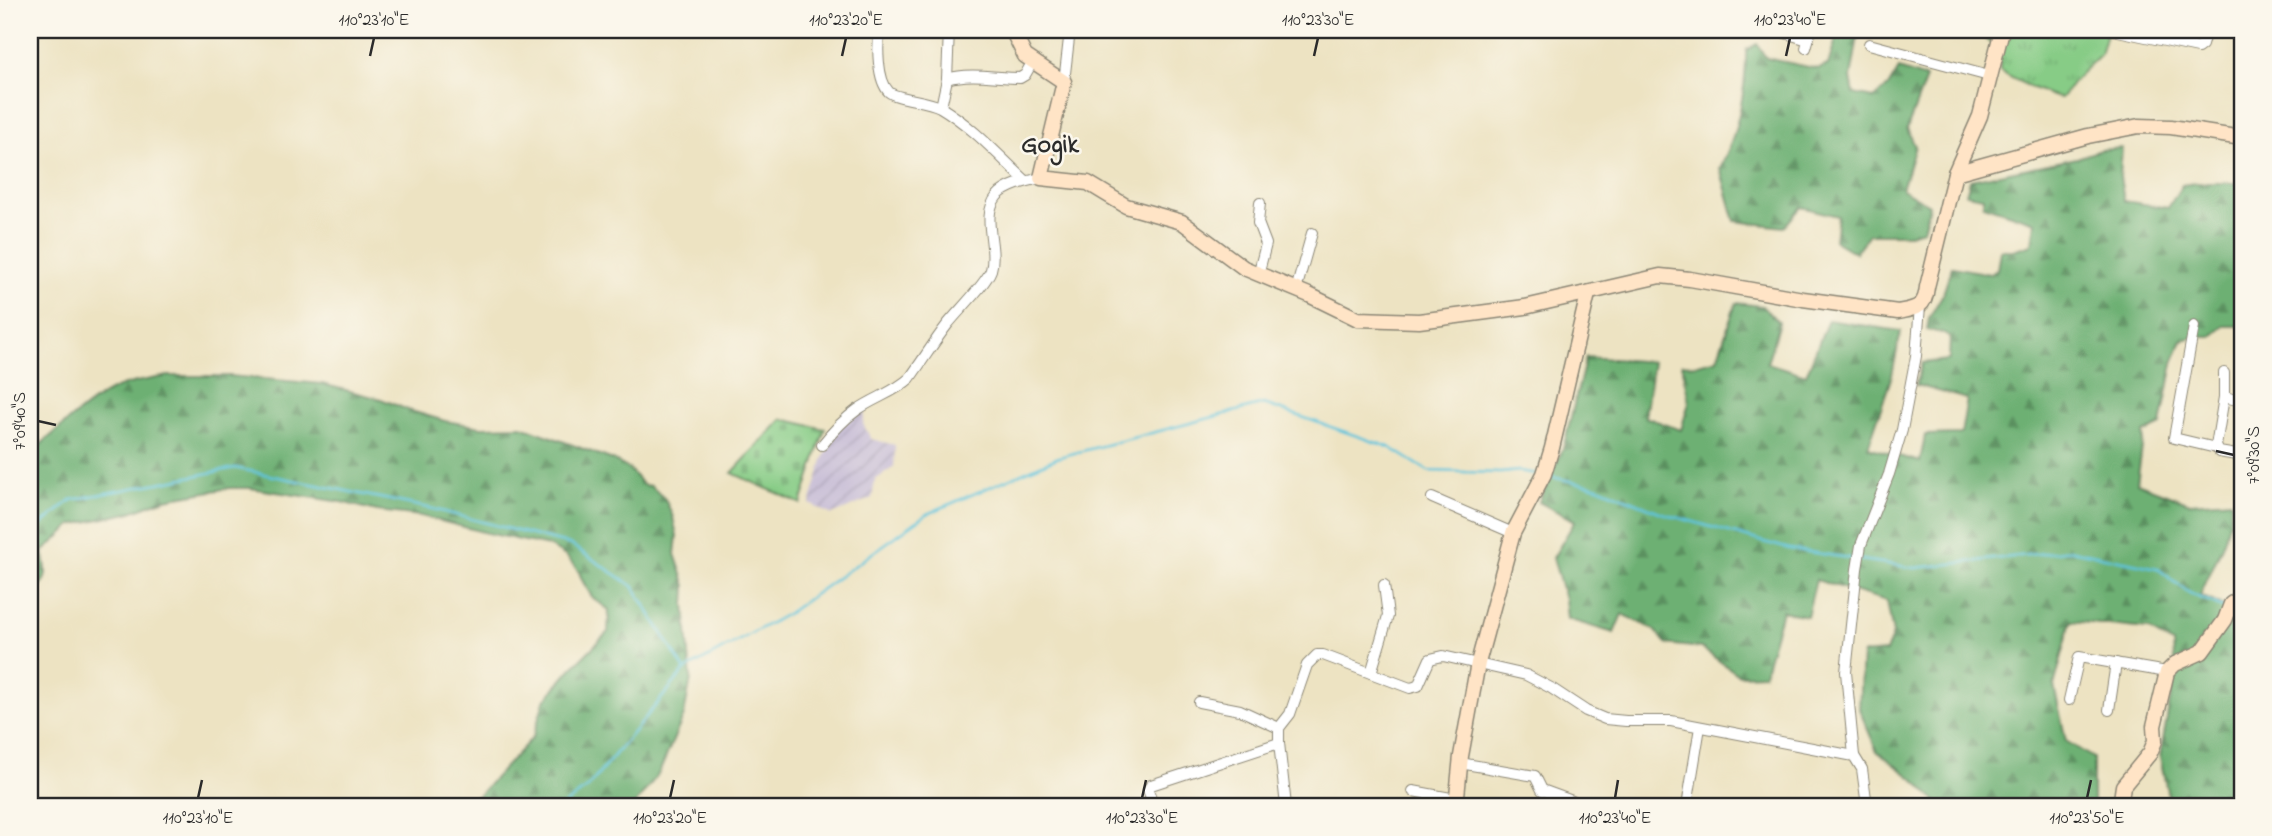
<svg xmlns="http://www.w3.org/2000/svg" width="2272" height="836" font-family="'Indie Flower',sans-serif">
	<defs>
		<pattern id="industrial-furrows" width="10" height="10" patternUnits="userSpaceOnUse" patternTransform="scale(1.75)"><rect width="10" height="10" fill="#c9bfd7"/><path d="M-1 1l2-2M0 10L10 0M9 11l2-2" fill="none" stroke="#ada4b9"/></pattern>
		<pattern id="grass-tufts" width="24" height="20" patternUnits="userSpaceOnUse" patternTransform="scale(1.75)"><rect width="24" height="20" fill="#87cc86"/><path d="M3 7l-1-3M5 7V3M7 7l1-3M15 17l-1-3M17 17v-4M19 17l1-3" fill="none" stroke="#75af74"/></pattern>
		<pattern id="forest-firs" width="22" height="20" patternUnits="userSpaceOnUse" patternTransform="scale(1.75)"><rect width="22" height="20" fill="#6db073"/><path d="M5 1l3.5 6h-7zM16 11l3.5 6h-7z" fill="#5a8f5f"/></pattern>
		<pattern id="cemetery-stones" width="16" height="16" patternUnits="userSpaceOnUse" patternTransform="scale(1.75)"><rect width="16" height="16" fill="#87cc86"/><path d="M2 7V4a2 2 0 0 1 4 0v3zM10 15v-3a2 2 0 0 1 4 0v3z" fill="#75af74"/></pattern>
	</defs>
	<rect width="100%" height="100%" fill="#fbf7ec"/>
	<filter id="ink" filterUnits="userSpaceOnUse"><feTurbulence type="fractalNoise" baseFrequency=".0143" numOctaves="2"/><feDisplacementMap in="SourceGraphic" scale="14" xChannelSelector="R" yChannelSelector="G"/><feConvolveMatrix kernelMatrix="1 2 1 2 8 2 1 2 1" color-interpolation-filters="sRGB"/></filter>
	<filter id="wash" filterUnits="userSpaceOnUse"><feTurbulence type="fractalNoise" baseFrequency=".00686" numOctaves="4" result="noise"/><feDisplacementMap in="SourceGraphic" scale="28" xChannelSelector="R" yChannelSelector="G"/><feGaussianBlur stdDeviation="1.57" result="paint"/><feColorMatrix in="noise" values="0 0 0 0 0 0 0 0 0 0 0 0 0 0 0 0 0 1.4 0 .05"/><feComposite in="paint" operator="in"/></filter>
	<g filter="url(#wash)">
		<rect width="100%" height="100%" fill="#ede3c2"/>
		<!-- industrial -->
		<path fill="url(#industrial-furrows)" d="M863,410L865,412L863,424L871,439L895,445L894,467L875,480L872,498L832,515L810,504L823,460L839,427Z"/>
		<!-- grass -->
		<path fill="url(#grass-tufts)" stroke="#597c58" stroke-width="2" d="M1972,30H2107L2100,55L2080,74L2061,98C2051,97 2009,78 2000,71C2001,50 1988,39 1972,30Z"/>
		<!-- forest -->
		<g fill="url(#forest-firs)" stroke="#4c6e4f" stroke-width="2">
			<path d="M1839,30H1859L1851,78L1854,94L1873,98L1888,87L1899,69L1926,78L1907,129L1915,146L1902,189L1929,205L1923,230L1909,234H1869L1855,253L1835,241L1838,216L1801,207L1784,227L1735,221L1720,168C1737,137 1747,86 1746,50L1757,44L1766,58L1818,69L1828,65Z"/>
			<path d="M2122,148L2120,177L2124,201L2168,208L2182,185L2196,183H2242V326H2224L2212,336H2199L2182,340L2173,363L2161,425L2144,433L2137,483L2190,503L2231,500C2232,535 2213,564 2200,596L2221,605L2238,608L2242,605V806H2170L2160,757L2175,673L2173,644L2147,629L2071,621L2054,686L2066,741L2093,758V806L2059,804L1940,806L1915,780L1877,751L1859,709L1862,654L1886,652L1893,634L1887,601L1816,580L1807,616L1782,611L1764,674L1739,675L1701,648L1667,644L1653,629L1622,614L1614,633L1567,619L1565,599L1553,558L1575,521L1539,502L1563,449L1586,357L1653,362L1645,417L1681,430L1689,402L1682,364L1694,365L1717,359L1736,303L1762,306L1779,322L1767,363L1806,375L1828,320L1901,331L1892,375L1868,447L1920,462L1925,435L1961,434L1967,399L1916,385L1922,363L1949,360L1950,336L1927,329L1929,318L1943,294L1952,267L1990,274L1997,270L2000,250H2013L2032,244L2035,222L1983,205V197L1966,194L1970,180L2077,158L2100,150Z"/>
			<path d="M169,376H229L322,384L381,399L408,410L445,421L482,427L522,426L613,460L629,469L643,485L651,486L665,499L673,517L677,536L675,554L686,586L685,604L691,679L684,715L659,773L634,806H462L479,795L533,737L544,701L571,669L608,632L609,610L592,597L582,580L579,572L567,557L549,546L487,533L421,516L377,511L341,502L250,488H230L165,499L128,513L72,525L43,552C48,573 49,582 30,596V453C55,434 88,400 116,388C133,381 152,379 169,376Z"/>
		</g>
		<!-- cemetery -->
		<path fill="url(#cemetery-stones)" stroke="#597c58" stroke-width="2" d="M782,419L825,429L801,504L732,473Z"/>
		<g fill="none" stroke-linecap="round" stroke-linejoin="round">
			<!-- stream -->
			<g stroke="#5fc4dc" stroke-width="2.5">
				<path d="M1547,476L1598,487L1662,513L1789,549L1915,568L2072,550L2157,568L2189,593L2223,608"/>
				<path d="M30,534L71,500L235,468L433,509L571,545L633,586L685,670"/>
				<path d="M2232,612L2242,617"/>
				<path d="M563,806L588,787L685,670L787,614L927,514L1059,457L1264,404L1389,447L1428,471L1500,473L1519,471L1537,474"/>
			</g>
		</g>
	</g>
	<g filter="url(#ink)">
		<g fill="none" stroke-linecap="round" stroke-linejoin="round">
			<defs>
				<g id="street">
					<path d="M880,30C877,45 877,80 889,92C897,99 927,100 940,107C972,126 999,156 1026,181"/>
					<path d="M1776,30L1808,40"/>
					<path d="M1988,30L2001,33"/>
					<path d="M2113,30L2198,48L2202,45L2206,30"/>
					<path d="M1869,44L1989,76"/>
					<path d="M1806,48L1811,30"/>
					<path d="M947,79L949,30"/>
					<path d="M1064,82L1070,30"/>
					<path d="M941,107L947,79C972,72 995,78 1020,78L1025,75L1033,61"/>
					<path d="M1258,275L1266,244L1258,223L1260,203"/>
					<path d="M1296,290L1312,233"/>
					<path d="M2194,326L2174,438L2216,448"/>
					<path d="M2224,397V373"/>
					<path d="M2242,401L2224,397L2216,446L2219,452L2242,456"/>
					<path d="M822,445C833,431 843,420 857,410C874,398 895,392 910,378C923,360 934,342 947,325C958,311 986,284 991,270C998,246 980,217 997,196C1007,185 1027,181 1041,178"/>
					<path d="M1432,498L1513,533"/>
					<path d="M1371,673L1388,616L1384,585"/>
					<path d="M2069,700L2079,657L2167,672"/>
					<path d="M1199,702L1240,710L1279,728"/>
					<path d="M2109,710L2116,663"/>
					<path d="M1854,756L1846,672L1857,569L1861,545L1889,474L1902,430L1916,356L1920,306"/>
					<path d="M1460,763L1535,776L1542,790L1572,801L1578,806"/>
					<path d="M1413,791L1456,799"/>
					<path d="M1154,806L1148,790L1151,785L1279,743"/>
					<path d="M1286,806L1279,743V728L1290,714L1307,665L1317,655H1323L1410,688L1418,686L1430,659L1443,656L1526,675L1551,688L1586,711L1605,719L1626,721H1671L1854,756L1862,769L1867,806"/>
					<path d="M1687,806L1700,727"/>
				</g>
				<g id="secondary">
					<path d="M1012,30L1025,56L1064,82L1041,178L1088,183L1126,206L1182,222L1244,268L1309,295L1358,319L1419,321L1525,307L1660,276L1690,279L1803,299L1898,312C1917,308 1925,308 1927,287L1955,173L2088,136L2139,126L2171,127L2242,138"/>
					<path d="M1955,173L1980,116L2002,30"/>
					<path d="M1456,806L1461,756L1478,663L1513,533L1544,474L1552,448L1588,294"/>
					<path d="M2120,806L2123,786L2150,753L2155,741L2154,726L2167,672L2175,664L2202,652L2225,620L2231,604L2242,597"/>
				</g>
			</defs>
			<!-- street casing -->
			<use href="#street" stroke="#8c8776" stroke-width="12"/>
			<!-- secondary casing -->
			<use href="#secondary" stroke="#8c8776" stroke-width="17"/>
			<!-- street -->
			<use href="#street" stroke="#fff" stroke-width="10"/>
			<!-- secondary -->
			<use href="#secondary" stroke="#ffe4c6" stroke-width="14"/>
		</g>
	</g>
	<!-- ticks -->
	<path fill="none" stroke="#2b2b2b" stroke-width="2.5" d="M370,56L374,38M842,56L846,38M1314,56L1318,38M1786,56L1790,38M38,421L56,425M2216,451L2234,455M198,798L202,780M670,798L674,780M1142,798L1146,780M1615,798L1618,780M2087,798L2091,780"/>
	<g text-anchor="middle" stroke-width="5" stroke-linejoin="round" paint-order="stroke">
		<!-- quarter labels -->
		<g font-size="26" font-weight="bold" fill="#2b2b2b" stroke="#fbf7ec">
			<text x="1050" y="152">Gogik</text>
		</g>
	</g>
	<!-- margin -->
	<rect width="2272" height="836" fill="none" stroke="#fbf7ec" stroke-width="77"/>
	<rect x="38" y="38" width="2196" height="760" fill="none" stroke="#2b2b2b" stroke-width="2.5"/>
	<g font-size="18" text-anchor="middle" fill="#2b2b2b">
		<text x="374" y="25">110°23'10"E</text>
		<text x="846" y="25">110°23'20"E</text>
		<text x="1318" y="25">110°23'30"E</text>
		<text x="1790" y="25">110°23'40"E</text>
		<text transform="translate(19 421) rotate(-90)" y="6">7°09'40"S</text>
		<text transform="translate(2253 455) rotate(-90)" y="6">7°09'30"S</text>
		<text x="198" y="823">110°23'10"E</text>
		<text x="670" y="823">110°23'20"E</text>
		<text x="1142" y="823">110°23'30"E</text>
		<text x="1615" y="823">110°23'40"E</text>
		<text x="2087" y="823">110°23'50"E</text>
	</g>
</svg>
